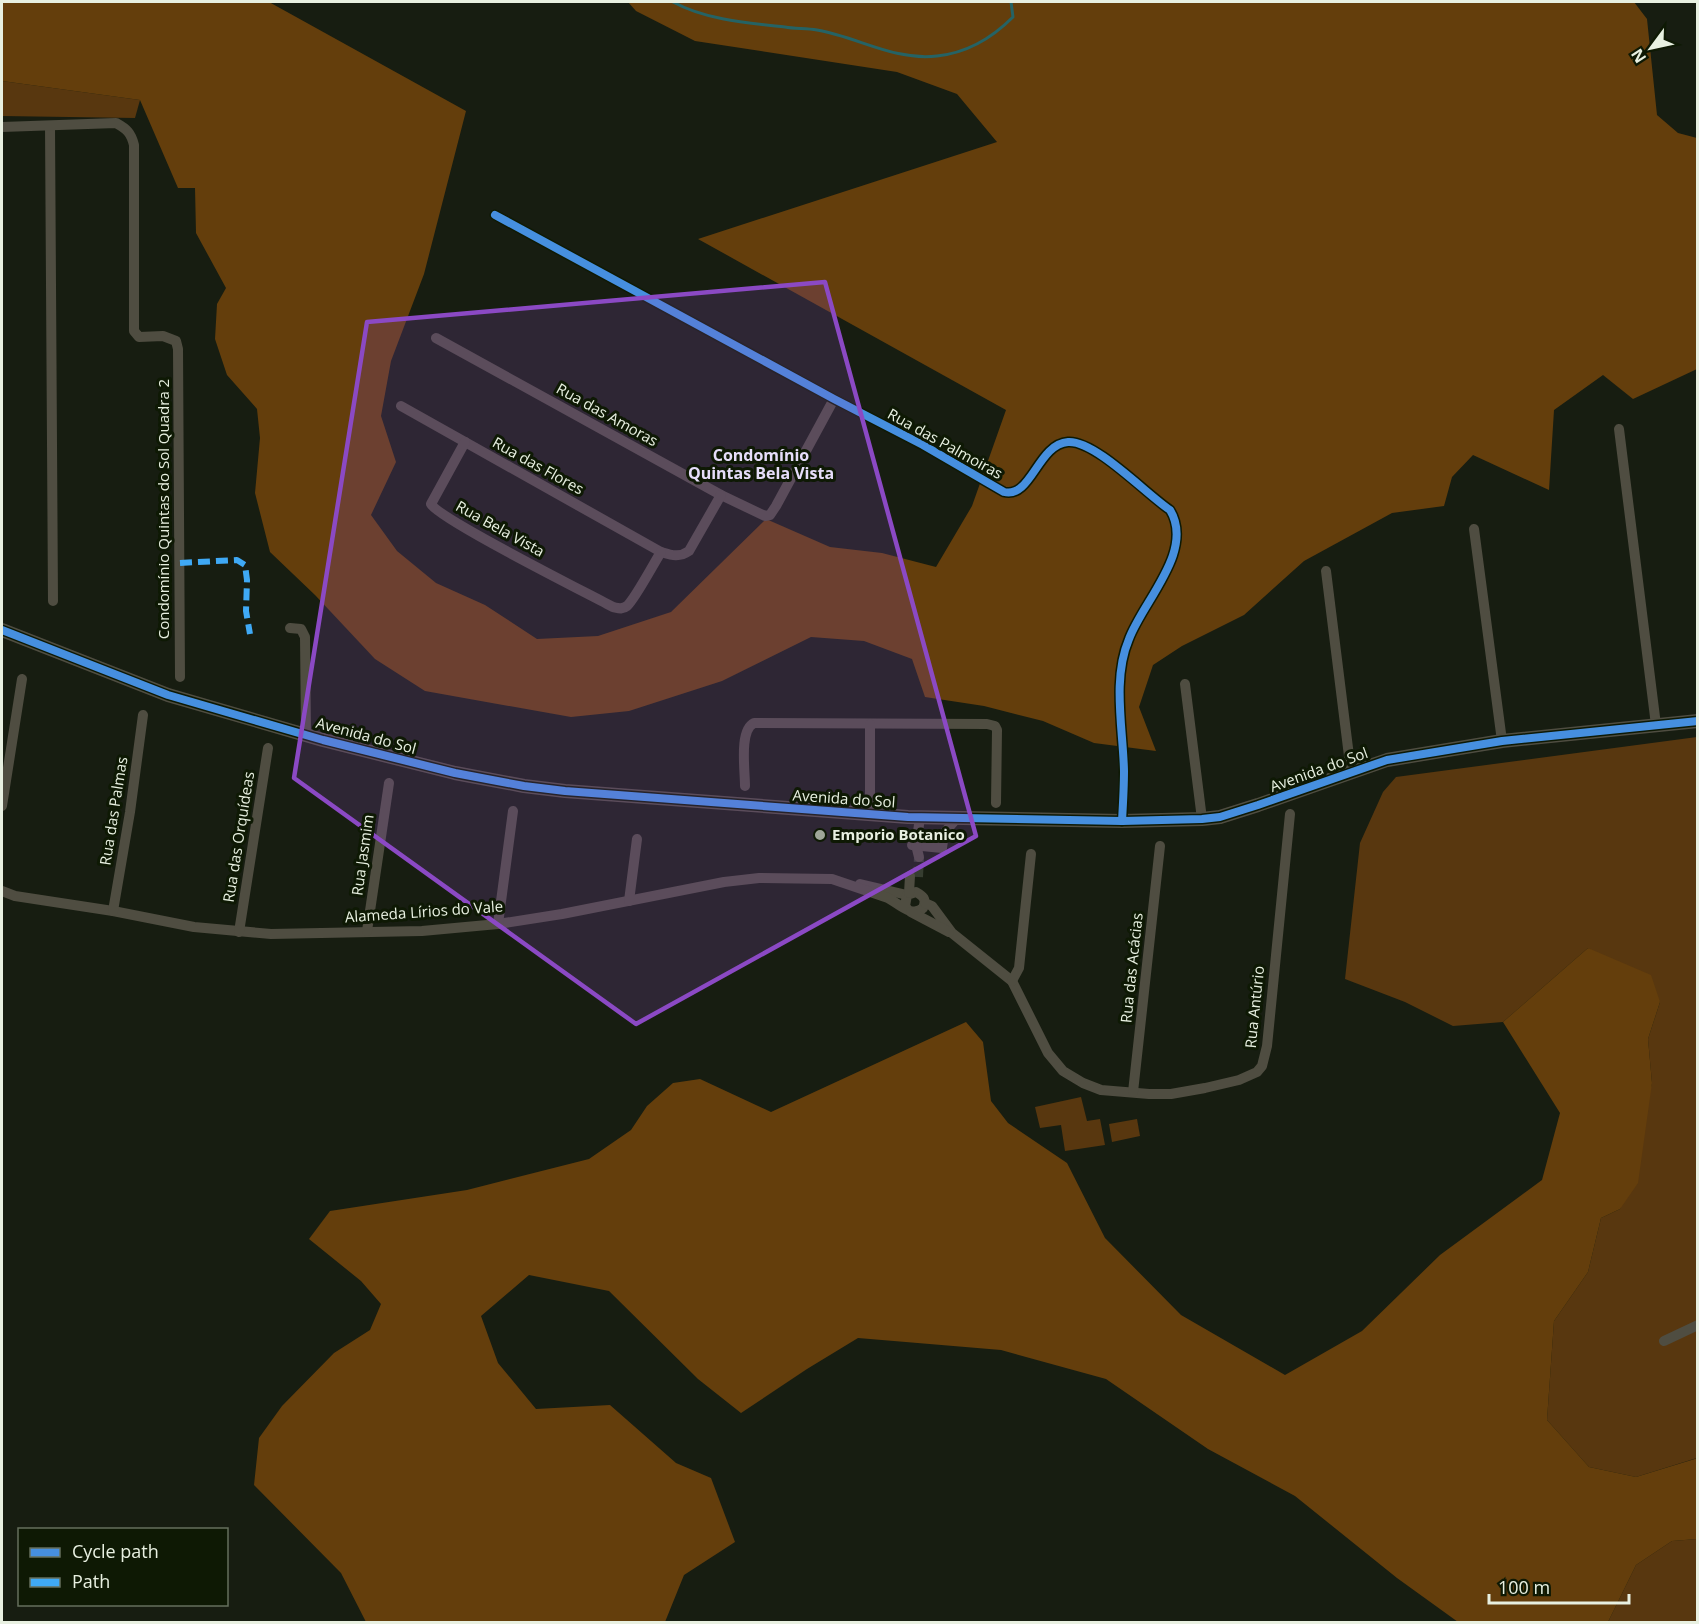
<svg xmlns="http://www.w3.org/2000/svg" width="1699" height="1624" font-family="'Open Sans',sans-serif">
	<rect width="100%" height="100%" fill="#171d11"/>
	<!-- green -->
	<g fill="#58370f">
		<path d="M2,81L140,100L135,118L2,116Z"/>
		<path d="M1697,737V1458L1636,1477L1589,1467L1547,1420L1554,1321L1588,1272L1601,1218L1620,1209L1652,1083L1648,1039L1660,1002L1588,948L1503,1022L1453,1026L1405,1002L1345,979L1360,843L1383,792L1396,777Z"/>
		<path d="M1081,1097L1087,1121L1100,1119L1105,1145L1065,1151L1061,1125L1040,1128L1035,1107Z"/>
		<path d="M1137,1119L1140,1136L1112,1142L1109,1124Z"/>
		<path d="M1697,1539V1622H1608L1636,1565L1672,1541Z"/>
	</g>
	<!-- forest -->
	<g fill="#643e0c">
		<path d="M2,2H269L466,111L424,274L391,361L381,416L396,462L371,515L397,551L436,583L485,605L537,639L598,636L671,612L766,519L830,547L882,553L936,567L972,506L1006,410L698,239L997,142L957,94L897,72L695,41L636,11L628,2H1634L1647,19L1657,115L1678,133L1697,138V369L1633,399L1603,375L1554,410L1549,490L1473,455L1452,477L1444,506L1392,513L1304,561L1244,615L1182,646L1153,665L1139,707L1156,751L1094,743L1043,721L984,706L925,697L912,659L864,641L811,637L722,681L629,711L571,717L425,691L375,659L315,595L270,552L255,493L260,438L257,409L227,375L215,339L217,304L226,288L196,233L195,188H178L140,100L2,81Z"/>
		<path d="M1588,948L1651,975L1660,1002L1648,1039L1652,1083L1638,1183L1620,1209L1601,1218L1588,1272L1554,1321L1547,1420L1589,1467L1636,1477L1698,1458L1697,1539L1672,1541L1636,1565L1608,1622H1458L1397,1578L1295,1496L1208,1449L1106,1379L1001,1350L858,1338L807,1369L741,1413L698,1379L609,1291L529,1275L481,1316L498,1363L536,1409L610,1405L676,1463L711,1478L735,1542L684,1575L665,1622H366L341,1573L254,1485L259,1438L282,1406L334,1353L370,1330L381,1304L361,1281L309,1239L330,1211L467,1190L589,1159L631,1130L647,1106L673,1083L700,1079L771,1112L966,1022L983,1042L991,1101L1008,1123L1067,1163L1105,1238L1181,1315L1285,1375L1362,1331L1440,1255L1542,1180L1560,1113L1503,1022Z"/>
	</g>
	<g fill="none" stroke-linecap="round" stroke-linejoin="round">
		<!-- stream -->
		<path stroke="#256365" stroke-width="3" d="M673,2C706,20 748,23 785,27C795,29 806,28 817,30C858,37 894,61 937,56C967,53 992,38 1013,17L1011,2"/>
		<!-- minor-tunnel -->
		<path stroke="#363d30" stroke-width="10" stroke-dasharray="10 5" stroke-linecap="butt" d="M918,877L919,857"/>
		<!-- minor -->
		<g stroke="#4f4d41" stroke-width="10">
			<path d="M50,126L53,601"/>
			<path d="M2,127L116,123C127,129 131,133 134,145V331L139,337L163,336L176,341L178,349L180,677"/>
			<path d="M495,215L834,399L923,445L1004,492C1031,499 1038,444 1068,442C1095,440 1146,494 1170,510C1195,551 1143,601 1129,639C1112,679 1123,728 1124,771C1124,787 1123,804 1122,821"/>
			<path d="M436,338L721,495L765,516L770,515L776,506L834,399"/>
			<path d="M401,406L661,552C671,555 679,558 689,551L721,495"/>
			<path d="M1619,429L1656,725"/>
			<path d="M465,442L431,504C439,519 587,593 613,607C618,608 622,610 627,606C635,599 654,563 661,552"/>
			<path d="M1474,529L1502,741"/>
			<path d="M1326,571L1351,772"/>
			<path d="M290,628L301,629L305,637L306,734"/>
			<path d="M1185,684L1202,819"/>
			<path d="M745,786C745,770 739,730 754,723L987,724L995,726L997,730L996,803"/>
			<path d="M2,806L22,679"/>
			<path d="M870,814V724"/>
			<path d="M912,845L942,848L944,833L957,818"/>
			<path d="M919,857L916,845L920,818"/>
			<path d="M860,884L907,895"/>
			<path d="M2,891L15,896L113,911L194,927L271,934L422,931L498,924L562,914L724,882L759,878L832,879L888,898C899,904 912,918 923,908C927,899 923,896 916,892L907,895L905,906L908,910"/>
			<path d="M909,893L910,876"/>
			<path d="M629,901L637,839"/>
			<path d="M925,903L932,906L952,933L1012,981L1048,1053L1063,1071L1083,1083L1101,1090L1149,1094H1171L1205,1088L1239,1080L1257,1072L1262,1066L1267,1046L1290,814"/>
			<path d="M113,911L130,812L143,715"/>
			<path d="M911,912L949,932"/>
			<path d="M498,924L513,811"/>
			<path d="M367,931L389,783"/>
			<path d="M239,932L268,748"/>
			<path d="M1012,981L1019,968L1031,854"/>
			<path d="M1133,1092L1160,846"/>
			<path d="M1664,1341L1698,1325"/>
		</g>
		<!-- tertiary -->
		<path stroke="#4f4d41" stroke-width="14" d="M2,630L168,695L323,740L455,773L524,786L565,791L908,817L1122,821L1202,819L1220,817L1258,805L1387,760L1502,741L1698,721"/>
		<!-- quiet -->
		<path stroke="#3fa9f5" stroke-width="6" stroke-dasharray="12 6" stroke-linecap="butt" d="M180,563L237,560L245,565L247,580L246,611L250,634"/>
		<defs>
			<g id="cycleway">
				<path d="M495,215L834,399L923,445L1004,492C1031,499 1038,444 1068,442C1095,440 1146,494 1170,510C1195,551 1143,601 1129,639C1112,679 1123,728 1124,771C1124,787 1123,804 1122,821"/>
				<path d="M2,630L168,695L323,740L455,773L524,786L565,791L908,817L1122,821L1202,819L1220,817L1258,805L1387,760L1502,741L1698,721"/>
			</g>
		</defs>
		<!-- cycleway casing -->
		<use href="#cycleway" stroke="#0e1904" stroke-width="11"/>
		<!-- cycleway -->
		<use href="#cycleway" stroke="#468fdf" stroke-width="8"/>
	</g>
	<!-- marked area -->
	<path fill="#8b49c4" fill-opacity="0.2" stroke="#8b49c4" stroke-width="4.5" stroke-linejoin="round" d="M825,282L976,836L636,1024L294,778L367,322Z"/>
	<!-- markers -->
	<circle fill="#9fa698" stroke="#0e1904" stroke-width="2" cx="820" cy="835" r="6"/>
	<g text-anchor="middle" stroke-width="6" stroke-linejoin="round" paint-order="stroke">
		<!-- street labels -->
		<g font-size="15" fill="#e8f0e1" stroke="#0e1904">
			<text transform="translate(607 415) rotate(29)" y="5">Rua das Amoras</text>
			<text transform="translate(945 444) rotate(29)" y="5">Rua das Palmoiras</text>
			<text transform="translate(538 466) rotate(29)" y="5">Rua das Flores</text>
			<text transform="translate(164 509) rotate(-90)" y="5">Condomínio Quintas do Sol Quadra 2</text>
			<text transform="translate(500 529) rotate(29)" y="5">Rua Bela Vista</text>
			<text transform="translate(366 736) rotate(15)" y="5">Avenida do Sol</text>
			<text transform="translate(1319 770) rotate(-20)" y="5">Avenida do Sol</text>
			<text transform="translate(844 799) rotate(4)" y="5">Avenida do Sol</text>
			<text transform="translate(114 811) rotate(-81)" y="5">Rua das Palmas</text>
			<text transform="translate(239 837) rotate(-81)" y="5">Rua das Orquídeas</text>
			<text transform="translate(363 855) rotate(-82)" y="5">Rua Jasmim</text>
			<text transform="translate(424 912) rotate(-4)" y="5">Alameda Lírios do Vale</text>
			<text transform="translate(1132 968) rotate(-84)" y="5">Rua das Acácias</text>
			<text transform="translate(1255 1007) rotate(-84)" y="5">Rua Antúrio</text>
		</g>
		<!-- poi labels -->
		<g font-size="15" font-weight="bold" fill="#e8f0e1" stroke="#0e1904" text-anchor="start">
			<text x="832" y="840">Emporio Botanico</text>
		</g>
		<!-- neighbourhood labels -->
		<g font-size="16" font-weight="bold" fill="#e6ddfa" stroke="#0e1904">
			<text x="761" y="461">Condomínio<tspan x="761" dy="18">Quintas Bela Vista</tspan></text>
		</g>
	</g>
	<!-- border -->
	<rect width="1699" height="1624" fill="none" stroke="#e8f0e1" stroke-width="6"/>
	<!-- legend -->
	<rect x="18" y="1528" width="210" height="78" fill="#0e1904" stroke="#656f5c" stroke-width="1.5"/>
	<rect x="30" y="1548" width="30" height="9" fill="#468fdf" stroke="#656f5c" stroke-width="1.5"/>
	<text x="72" y="1558" font-size="18" fill="#e8f0e1">Cycle path</text>
	<rect x="30" y="1578" width="30" height="9" fill="#3fa9f5" stroke="#656f5c" stroke-width="1.5"/>
	<text x="72" y="1588" font-size="18" fill="#e8f0e1">Path</text>
	<!-- north arrow -->
	<g transform="translate(1651 48) rotate(237)" stroke="#0e1904" stroke-width="4.5" paint-order="stroke">
	<path d="M0-4.5L10 22L0 15L-10 22Z" fill="#e8f0e1"/>
	<text y="-9" font-size="16" font-weight="bold" text-anchor="middle" fill="#e8f0e1">N</text>
	</g>
	<!-- scale -->
	<path d="M1489 1594v9h140v-9" fill="none" stroke="#e8f0e1" stroke-width="3"/>
	<text x="1498" y="1594" font-size="18" fill="#e8f0e1" stroke="#0e1904" stroke-width="4.5" paint-order="stroke">100 m</text>
</svg>
